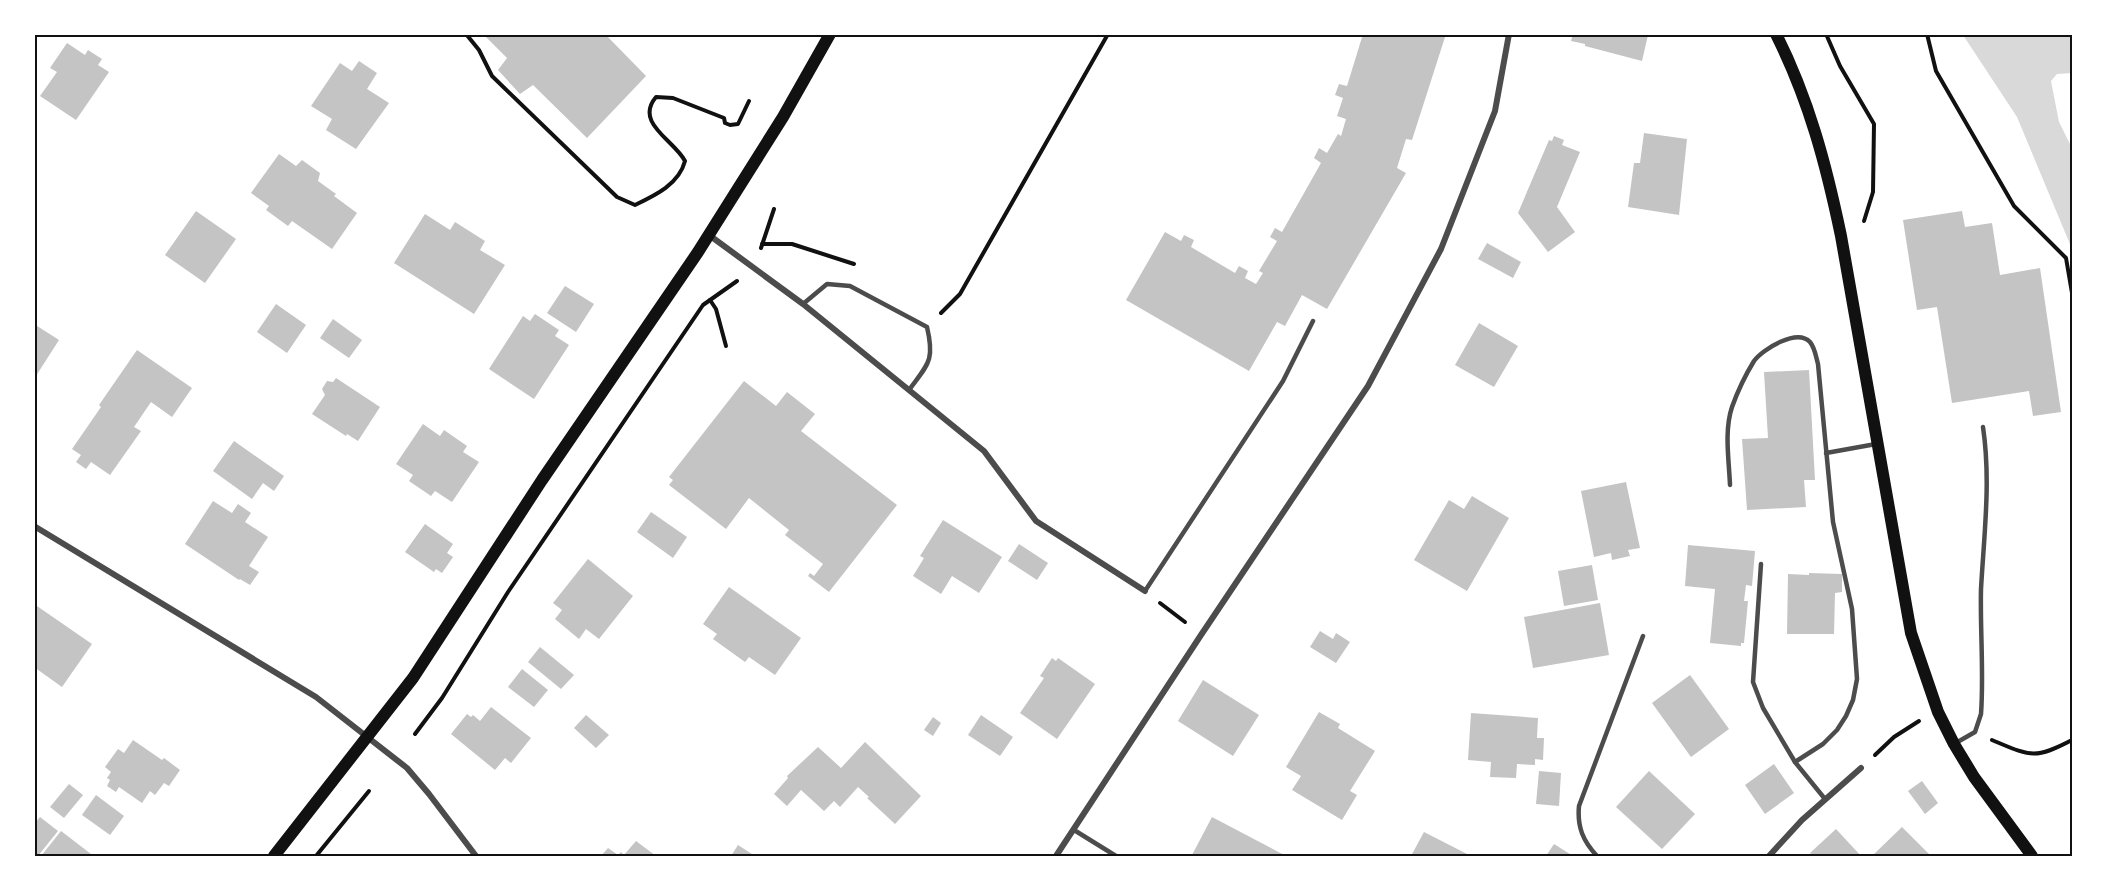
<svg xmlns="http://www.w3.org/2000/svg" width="2107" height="891" font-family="Karla,sans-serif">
	<rect width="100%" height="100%" fill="#fff"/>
	<!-- water -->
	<path fill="#d9d9d9" d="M1963,35H2072V73L2057,74L2051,81L2059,122L2072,148V249L2017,117Z"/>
	<!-- building -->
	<g fill="#c4c4c4">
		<path d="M483,34H605L646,76L587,138L533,85L520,94L498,70L507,58Z"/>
		<path d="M1363,34H1446L1412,140L1406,139L1397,168L1406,173L1327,309L1302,295L1285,326L1277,322L1249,371L1126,300L1165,232L1181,241L1184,235L1194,240L1191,247L1235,273L1239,266L1248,271L1245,278L1256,284L1263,273L1259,271L1277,241L1270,237L1275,228L1282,232L1321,163L1314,158L1319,148L1327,153L1338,134L1341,136L1346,119L1337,116L1343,98L1335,95L1339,84L1347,86Z"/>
		<path d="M1573,34H1644L1648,35L1642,61L1585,46V44L1571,41Z"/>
		<path d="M67,43L85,55L88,50L102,59L98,65L109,72L76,120L40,96L57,72L50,68Z"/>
		<path d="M359,61L377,73L367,89L389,103L356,149L326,130L332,119L311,106L340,63L352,71Z"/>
		<path d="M1644,133L1687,139L1679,215L1628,207L1634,163H1640Z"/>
		<path d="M1554,136L1564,140L1562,145L1580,152L1557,207L1575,232L1548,252L1518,213L1549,140L1552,141Z"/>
		<path d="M279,154L296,166L302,160L320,173L318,181L336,194L334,196L357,213L332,249L292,221L288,226L266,210L269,206L251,193Z"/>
		<path d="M196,211L236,239L205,283L165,255Z"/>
		<path d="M1962,211L1965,227L1992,223L2000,275L2040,268L2061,412L2033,416L2029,391L1952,403L1937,307L1917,310L1903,220Z"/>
		<path d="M425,214L450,230L455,222L485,241L480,250L505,265L474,314L394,263Z"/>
		<path d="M1487,243L1521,262L1513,278L1478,259Z"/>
		<path d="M565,286L594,304L576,332L547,313Z"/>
		<path d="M276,304L306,325L287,353L257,332Z"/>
		<path d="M535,314L559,330L555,336L569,345L534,399L489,369L523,316L530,321Z"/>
		<path d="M333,319L362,340L349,358L320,338Z"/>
		<path d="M1479,323L1518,346L1494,387L1455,365Z"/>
		<path d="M34,324L59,340L34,379Z"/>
		<path d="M137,350L192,388L172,417L151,402L134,427L141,431L110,475L91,462L86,469L76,462L81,455L72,449L101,407L99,405Z"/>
		<path d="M1809,370L1815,480H1804L1806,507L1747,510L1742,439L1768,438L1764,372Z"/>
		<path d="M336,378L380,407L358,441L347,434L346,436L312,414L325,395L322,389L327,381L333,382Z"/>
		<path d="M744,381L776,406L787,392L815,414L801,431L897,505L829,592L808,576L810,573L814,576L823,564L785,535L789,530L749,498L726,529L669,485L673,480L669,477Z"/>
		<path d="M423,424L440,436L444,430L467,446L463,452L479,462L452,502L435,491L431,496L409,481L413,475L396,464Z"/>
		<path d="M234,441L284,476L274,491L263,483L252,499L213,471Z"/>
		<path d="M1626,482L1640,548L1628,550L1630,556L1612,560L1611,553L1594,557L1581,491Z"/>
		<path d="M1472,496L1509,518L1467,591L1414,560L1449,500L1464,509Z"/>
		<path d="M213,501L232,513L238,504L251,513L245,522L268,537L249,566L259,572L250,585L240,579L239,580L185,544Z"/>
		<path d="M651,512L687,537L673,558L637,532Z"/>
		<path d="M943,520L1002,557L979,593L952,576L941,594L913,576L924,558L920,556Z"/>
		<path d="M425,524L453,544L447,553L453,557L442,573L436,569L434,572L405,552Z"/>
		<path d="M1019,544L1048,563L1037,580L1008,561Z"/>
		<path d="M1688,545L1755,551L1752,586L1746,585L1744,601H1748L1744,643H1741V646L1710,643L1715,589L1685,586Z"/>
		<path d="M588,559L633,596L599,639L586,629L579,639L555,619L562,610L553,603Z"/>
		<path d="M1592,565L1598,600L1564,606L1558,571Z"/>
		<path d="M1809,573L1842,574V592L1835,593L1834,634H1787L1788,574L1809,575Z"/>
		<path d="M729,587L801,638L775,675L749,657L745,662L713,639L717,634L703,624Z"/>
		<path d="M1600,603L1609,655L1533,668L1524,617Z"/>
		<path d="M34,604L92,644L62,687L34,667Z"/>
		<path d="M1320,631L1333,639L1336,633L1350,642L1336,663L1310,647Z"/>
		<path d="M540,647L574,675L561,689L528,662Z"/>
		<path d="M1052,658L1056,661L1058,658L1095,684L1057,739L1020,713L1044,678L1040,676Z"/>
		<path d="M522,669L548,690L534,707L508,687Z"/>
		<path d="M1690,675L1729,729L1691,757L1652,703Z"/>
		<path d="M1203,680L1259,715L1233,756L1178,721Z"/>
		<path d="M491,707L531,738L511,763L505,758L495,770L451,734L467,714L471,717L473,715L480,721Z"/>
		<path d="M1319,712L1340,724L1338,728L1375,751L1350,791L1357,795L1342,820L1292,790L1301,776L1286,767Z"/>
		<path d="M1471,713L1538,718L1537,738H1544L1543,760L1535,759V765L1517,764L1516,778L1490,777L1491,762L1468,760Z"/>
		<path d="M586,715L609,735L596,748L574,728Z"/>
		<path d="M981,715L1013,737L1000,756L968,735Z"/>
		<path d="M933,717L941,723L933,736L924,730Z"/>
		<path d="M133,740L162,760L164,758L180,770L169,786L164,783L155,795L150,791L142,803L119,787L116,792L107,786L110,780L107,778L111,772L105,767L118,749L124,753Z"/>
		<path d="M865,742L921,796L895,824L867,798L869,797L858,787L840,807L834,801L824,811L801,790L787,806L774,794L788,778L787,776L818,747L841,768Z"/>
		<path d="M1774,764L1794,793L1765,814L1745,785Z"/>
		<path d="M1539,771L1561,773L1559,806L1536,804Z"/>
		<path d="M1649,771L1695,814L1662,849L1616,807Z"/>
		<path d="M1922,781L1938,803L1925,814L1908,791Z"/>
		<path d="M69,784L83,795L64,818L50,807Z"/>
		<path d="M96,795L124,816L110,835L82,815Z"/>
		<path d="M40,817L58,831L38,856H34V824Z"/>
		<path d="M1212,817L1286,856H1193L1192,855Z"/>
		<path d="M1902,827L1931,856H1872Z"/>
		<path d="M1836,829L1861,856H1813L1810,853Z"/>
		<path d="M61,831L91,854L89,856H41Z"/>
		<path d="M1424,832L1471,856H1411Z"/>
		<path d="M636,841L656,856H601L608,848L618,855L621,852L624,855Z"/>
		<path d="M1554,844L1573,856H1546Z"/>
		<path d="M738,845L755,856H731Z"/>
	</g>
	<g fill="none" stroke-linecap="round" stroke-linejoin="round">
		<!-- path -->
		<g stroke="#111" stroke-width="4">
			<path d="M466,34L479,50L492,76L617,197L635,205C656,195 679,184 685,161C674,140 634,123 656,97L673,98L724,118L725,123L730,125L738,124L749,101"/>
			<path d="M1826,34L1840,66L1874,124L1873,192L1864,221"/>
			<path d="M1927,34L1936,71L2014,206L2066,258L2072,293"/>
			<path d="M762,244H792L854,264"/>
			<path d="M761,248L774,209"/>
			<path d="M710,300L716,309L726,346"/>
			<path d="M941,313L960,294L1108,34"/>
			<path d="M1160,603L1185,622"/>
			<path d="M415,734L442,698L508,592L703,305L737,281"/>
			<path d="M1992,740C2030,756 2034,760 2072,740"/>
			<path d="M1875,755L1894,737L1919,721"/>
			<path d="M316,856L369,791"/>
		</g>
		<!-- service -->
		<g stroke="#4c4c4c" stroke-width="4.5">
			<path d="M803,304L827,284L850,286L927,327C935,361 928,364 909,390"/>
			<path d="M1826,453L1876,444"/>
			<path d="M1730,485C1729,460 1724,431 1732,407C1737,393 1746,374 1754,361C1763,349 1797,328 1810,342C1815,348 1816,357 1818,364L1833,522L1852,609L1857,679L1853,700L1846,716L1837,730L1823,744L1795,762"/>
			<path d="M1761,564L1753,682L1763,708L1795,762L1825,799"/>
			<path d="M1145,591L1283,381L1313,321"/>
			<path d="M1954,744L1975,732L1981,714C1984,673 1980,631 1981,589C1984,535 1991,481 1983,427"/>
			<path d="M1074,830L1116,856"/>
			<path d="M1597,856C1583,841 1577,827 1579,806L1643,636"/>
		</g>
		<!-- minor -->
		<g stroke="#4c4c4c" stroke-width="6">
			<path d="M709,235L803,304L984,451L1036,521L1145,591"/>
			<path d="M34,526L316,697L407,768L429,794L476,856"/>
			<path d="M1056,856L1201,635L1368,386L1441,249L1495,111L1509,34"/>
			<path d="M1769,856L1802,820L1861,768"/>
		</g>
		<!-- secondary -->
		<g stroke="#111" stroke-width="12">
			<path d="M1776,34C1809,100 1826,164 1841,236L1911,633L1938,712L1954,744L1974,777L2032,856"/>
			<path d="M274,856L413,678L542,480L698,252L783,117L830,34"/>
		</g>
	</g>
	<!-- border -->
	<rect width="2107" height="891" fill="none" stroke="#ffffff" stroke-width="72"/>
	<rect x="36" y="36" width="2035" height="819" fill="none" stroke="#111" stroke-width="2"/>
</svg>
